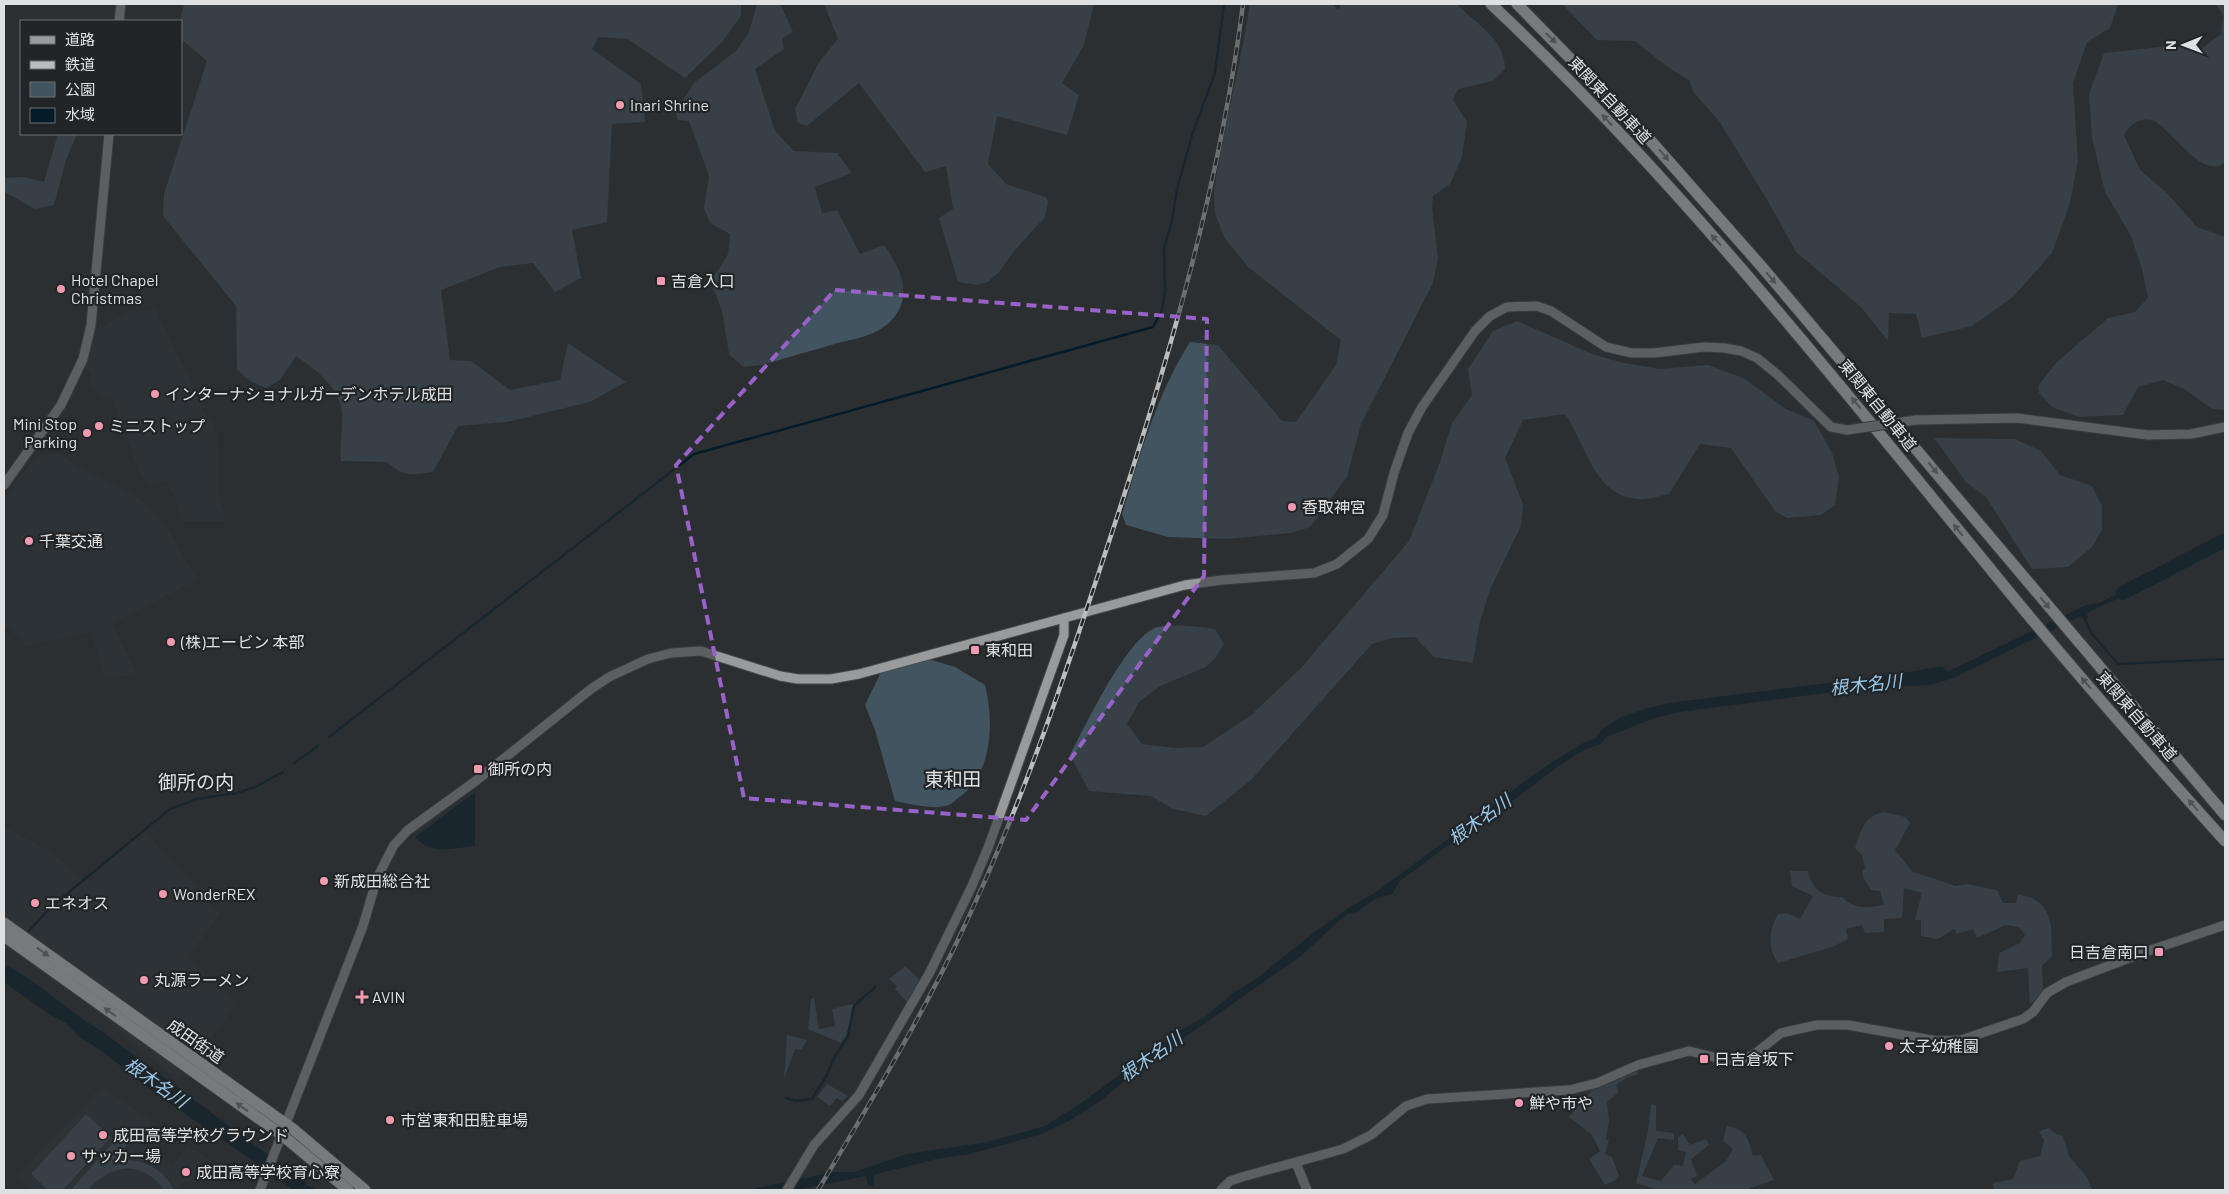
<svg xmlns="http://www.w3.org/2000/svg" width="2229" height="1194" font-family="Barlow,'Noto Sans JP',sans-serif">
	<rect width="100%" height="100%" fill="#2c2f31"/>
	<!-- built -->
	<g fill="#2f373e">
		<path d="M156,308L176,354L191,379L201,408L214,426L217,435L219,497L224,510L225,521H182L175,496L166,481L149,485L139,471L112,397L102,396L92,389L90,372L85,370L94,331L127,313Z"/>
		<path d="M58,452L77,466L129,492L147,504L169,531L197,580L112,623L137,675L105,677L91,632L27,646L4,624V498L37,456Z"/>
		<path d="M4,827L50,851L85,882L144,831L220,914L187,957L237,1003L178,1081L94,1009L4,945Z"/>
		<path d="M102,1086L156,1125L143,1146L173,1165L188,1146L212,1161L198,1178L180,1184L182,1190H30L17,1176Z"/>
	</g>
	<!-- green -->
	<g fill="#435461">
		<path d="M184,4H741V16L722,42L685,78L628,39L598,37L592,49L641,84L645,122L612,124L607,222L572,230L581,278L555,292L533,263L500,267L441,290L450,360L471,361L510,390L560,380L568,343L626,382L590,402L507,422L458,426L433,472C412,475 403,477 387,462L341,461C339,445 343,429 342,413C340,387 315,369 296,356L280,380L266,388L250,381L237,370L236,306L163,216L164,194L207,61L181,39L180,21Z"/>
		<path d="M757,4H780L793,32L782,38L784,49L755,69L775,131L794,151L837,153L852,173L815,187L822,213L837,210L860,254L884,245C906,274 915,308 879,330C866,338 846,340 831,345C808,352 785,358 761,365L743,367L729,354L722,311L711,282L728,254L730,234L710,223L704,208L709,176L689,121L678,120L675,112L695,82L736,51L749,32Z"/>
		<path d="M824,4H1094L1084,45L1062,83L1079,95L1067,135L997,116L988,164L1006,184L1046,197L1048,202L1045,217L1015,250L999,272L988,282L977,285L958,282L939,218L953,209L946,166L925,172L859,83L807,126L798,123L795,109L819,62L838,39Z"/>
		<path d="M1250,4H1333L1338,10L1341,4H1457C1477,26 1505,38 1505,69L1493,81L1458,89L1453,100L1467,122L1462,157L1450,184L1433,196L1432,206L1438,259L1433,283L1361,424L1347,477L1310,527L1291,533L1226,539L1168,537L1126,525L1122,514C1140,455 1157,394 1190,342L1218,345L1282,421L1296,422L1336,365L1341,340L1248,267L1224,237L1215,213L1214,192L1218,164L1243,44Z"/>
		<path d="M1562,4H2118L2110,28L2087,42L2073,83L2078,161L2070,203L2052,253L2014,296L1972,326L1922,338L1916,314L1889,313L1888,341L1861,307L1796,252L1769,203L1719,121L1694,93L1689,80L1669,68L1635,41L1597,40Z"/>
		<path d="M2215,4H2225V162C2205,182 2172,131 2156,122C2143,115 2129,124 2124,135L2140,170L2167,193L2197,227L2225,237V410L2212,409L2184,389L2163,380L2138,387L2123,415L2079,417L2052,407L2039,393L2038,386L2056,363L2108,318L2135,312L2148,298L2142,269L2131,236L2105,192L2092,138L2089,94L2104,53L2170,46L2201,49L2221,34L2223,14Z"/>
		<path d="M58,134H77L66,160L54,205L35,209L6,193L4,197V178L25,177L44,182Z"/>
		<path d="M1517,321L1592,354L1624,363L1660,369L1708,365L1743,378L1786,409L1814,421L1832,453L1839,477L1835,505L1821,515L1787,518L1775,511L1731,448L1700,444L1669,494C1659,496 1647,500 1638,499C1594,496 1586,444 1565,414L1523,420L1505,458L1523,504L1521,526L1491,587L1479,625L1473,663L1434,657L1415,637L1392,638L1372,644L1251,780L1206,816L1173,809L1151,796L1089,791L1070,755C1087,723 1122,648 1151,630C1164,622 1200,627 1215,629L1224,644L1216,657L1206,667L1160,686L1139,702L1127,724L1142,744L1175,748L1203,747L1250,716L1301,668L1409,541L1440,462L1452,423L1472,395L1468,369L1493,331Z"/>
		<path d="M1934,438L2015,439L2041,451L2060,475L2092,486L2102,506V530L2092,547L2068,567L2032,569L1986,497L1966,482Z"/>
		<path d="M928,659L955,667L985,685C994,721 993,771 961,796C956,799 951,806 945,806C928,809 911,804 895,801L875,730L865,705L886,662Z"/>
		<path d="M1885,812L1905,817L1910,823L1895,850L1913,872L1956,886L1967,884L1997,890L2003,903H2016L2018,894C2024,896 2032,897 2037,901C2055,913 2051,937 2052,956L2042,966L2043,992L2030,1004L2028,968L1997,972L1999,953L2020,943L2025,935L2019,927L2006,925L1977,938L1973,929L1957,934L1954,929L1938,939L1921,936V920H1915L1922,893L1904,888L1902,918L1884,919V932L1865,933L1862,925L1846,929L1848,939L1832,947L1778,963C1767,947 1769,931 1778,914L1786,913L1800,919L1813,896L1792,886L1790,871H1808C1812,890 1823,897 1842,897C1855,910 1867,908 1884,905L1880,891L1871,890L1863,877L1862,871L1865,868L1862,855L1855,848C1861,830 1864,815 1885,812Z"/>
		<path d="M905,966L921,981L908,1003L895,989L897,986L889,979Z"/>
		<path d="M814,998L819,1029L835,1026L832,1009L853,1004L847,1034L841,1043L808,1029L811,999Z"/>
		<path d="M787,1035L807,1040L801,1050L795,1049L784,1079Z"/>
		<path d="M1637,1070L1638,1074L1628,1077L1616,1085L1619,1092L1607,1102L1609,1121L1606,1139L1609,1140L1605,1154L1612,1157L1619,1176L1616,1180L1605,1185L1589,1159L1600,1151L1591,1134L1569,1117L1593,1089Z"/>
		<path d="M827,1084L848,1096L842,1101L837,1098L830,1106L817,1097Z"/>
		<path d="M1651,1104L1656,1105V1131L1674,1133V1140L1658,1138L1642,1176L1661,1181L1674,1165L1683,1166L1686,1152L1678,1150V1137L1683,1134L1690,1145L1706,1139L1709,1145L1691,1159L1697,1176L1691,1179L1695,1184L1726,1161L1733,1149L1723,1141L1727,1126C1746,1129 1748,1138 1753,1156L1761,1155L1774,1180L1745,1190H1658L1636,1183L1648,1131Z"/>
		<path d="M86,1114L111,1137L63,1190H48L31,1174Z"/>
		<path d="M2049,1128L2054,1133L2063,1136L2069,1156L2088,1179L2092,1190H1994L1993,1183L2013,1179L2020,1161L2040,1156L2044,1141L2039,1131Z"/>
		<path d="M118,1137L127,1145L113,1161C139,1157 161,1165 174,1190H164C142,1159 111,1164 88,1190H71Z"/>
	</g>
	<!-- water -->
	<g fill="#051b29">
		<path d="M2140,582L2136,590L2087,613L2088,618L2084,620L2081,616L1951,679L1930,685L1863,688L1680,712L1655,718L1606,737L1601,744L1586,749L1560,765L1482,824L1465,833L1400,881L1392,894L1375,899L1357,912L1347,914L1301,956L1171,1047V1056L1165,1052L1136,1074L1129,1077L1103,1099L1069,1121L1039,1135L970,1154L936,1159C916,1165 894,1169 874,1175V1185L868,1186L866,1176L797,1190H748L832,1172H854L907,1154L987,1142L1045,1126L1081,1103L1181,1030L1206,1016L1233,993L1256,979L1308,937L1347,909L1376,892L1464,827L1482,818L1486,809L1494,803L1552,762L1585,742L1595,739L1601,730L1621,717L1645,709L1669,703L1892,675L1942,666L1947,671L1951,670L2086,605L2099,603Z"/>
		<path d="M475,792V846C452,848 432,856 415,837Z"/>
		<path d="M4,959V964C40,982 68,1012 103,1032L256,1146L304,1179L307,1185L317,1190H294L278,1180L274,1181V1175L159,1096L99,1049L78,1036L66,1023L49,1014L4,982Z"/>
	</g>
	<g fill="none" stroke-linecap="round" stroke-linejoin="round">
		<!-- stream -->
		<g stroke="#051b29" stroke-width="2.5">
			<path d="M2084,617L2092,634L2118,664L2225,659"/>
			<path d="M329,737L694,454L1153,327L1162,310L1165,291L1164,248L1172,221L1177,189L1193,132L1215,73L1224,4"/>
			<path d="M294,763L318,746"/>
			<path d="M26,934L52,906L170,809L197,799L237,793L255,787L283,772"/>
			<path d="M786,1098L796,1101L812,1099L827,1075L835,1056L848,1036L854,1006L875,987"/>
		</g>
		<!-- river -->
		<path stroke="#051b29" stroke-width="14" d="M2123,593L2225,540"/>
		<defs>
			<g id="secondary">
				<path d="M119,21L121,4"/>
				<path d="M1916,420L2017,418L2148,435L2191,434L2225,427"/>
				<path d="M4,485L61,405L83,359L91,325L109,134"/>
				<path d="M1296,1163L1307,1190"/>
				<path d="M260,1190L363,926L377,878L394,845L408,830L477,780L591,689L609,677L648,659L671,653L701,651L780,676L798,679H831L859,674L1185,585L1222,580L1314,573L1337,564L1368,539L1383,515L1394,473L1408,433L1422,407L1475,331L1490,316L1507,307L1537,306L1551,311L1606,347L1632,353H1654L1704,347L1724,348L1741,351L1757,358L1778,375L1831,427L1847,430"/>
				<path d="M787,1190L814,1145L859,1095L930,972L971,888L988,848L1064,635V618"/>
				<path d="M1221,1190L1230,1181L1242,1177L1343,1149L1371,1135L1406,1106L1427,1099L1569,1090L1597,1083L1638,1065L1689,1051L1722,1059L1741,1061L1756,1053L1781,1033L1817,1025H1848L1937,1041L1961,1040L2023,1019L2033,1012L2047,993L2066,982L2145,952L2225,925"/>
			</g>
			<g id="highway">
				<path d="M1491,4C1673,175 1829,372 1988,566C2064,660 2144,751 2225,841"/>
				<path d="M1517,4L1650,140L1762,267L2225,815"/>
				<path d="M4,923L293,1129L365,1190"/>
				<path d="M4,936L282,1135L348,1190"/>
			</g>
		</defs>
		<!-- secondary casing -->
		<use href="#secondary" stroke="#484b4d" stroke-width="11"/>
		<!-- highway casing -->
		<use href="#highway" stroke="#484b4d" stroke-width="13"/>
		<!-- secondary -->
		<use href="#secondary" stroke="#989a9c" stroke-width="9"/>
		<!-- highway -->
		<use href="#highway" stroke="#d0d4d7" stroke-width="11"/>
		<defs>
			<path id="rail" d="M818,1190C866,1110 914,1030 955,946C1023,806 1071,658 1119,511C1173,345 1221,177 1243,4"/>
		</defs>
		<!-- rail casing -->
		<use href="#rail" stroke="#babcbd" stroke-width="4.5"/>
		<!-- rail -->
		<use href="#rail" stroke="#222527" stroke-width="2.5" stroke-dasharray="8" stroke-linecap="butt"/>
		<defs>
			<path id="secondary-bridge" d="M1847,430L1916,420"/>
		</defs>
		<!-- secondary-bridge casing -->
		<use href="#secondary-bridge" stroke="#484b4d" stroke-width="11" stroke-linecap="butt"/>
		<!-- secondary-bridge -->
		<use href="#secondary-bridge" stroke="#989a9c" stroke-width="9"/>
	</g>
	<!-- one-way arrows -->
	<defs><path id="oneway-solid" d="M-6-.8H1V-3.2L6.5 0L1 3.2V.8H-6Z" transform="scale(1.25)"/></defs>
	<g fill="#797c7f">
		<use href="#oneway-solid" transform="translate(1551 38) rotate(45)"/>
		<use href="#oneway-solid" transform="translate(1607 120) rotate(-133)"/>
		<use href="#oneway-solid" transform="translate(1664 155) rotate(49)"/>
		<use href="#oneway-solid" transform="translate(1716 240) rotate(-132)"/>
		<use href="#oneway-solid" transform="translate(1771 278) rotate(49)"/>
		<use href="#oneway-solid" transform="translate(1856 403) rotate(-130)"/>
		<use href="#oneway-solid" transform="translate(1933 468) rotate(50)"/>
		<use href="#oneway-solid" transform="translate(1958 530) rotate(-129)"/>
		<use href="#oneway-solid" transform="translate(2045 603) rotate(50)"/>
		<use href="#oneway-solid" transform="translate(2086 683) rotate(-131)"/>
		<use href="#oneway-solid" transform="translate(2193 805) rotate(-132)"/>
		<use href="#oneway-solid" transform="translate(43 952) rotate(36)"/>
		<use href="#oneway-solid" transform="translate(110 1012) rotate(-144)"/>
		<use href="#oneway-solid" transform="translate(242 1107) rotate(-144)"/>
	</g>
	<!-- marked area -->
	<path d="M0 0H2229V1194H0ZM835,290L1207,319L1204,576L1026,820L744,798L676,465Z" fill="#2c2f31" fill-opacity=".55" fill-rule="evenodd"/>
	<path fill="none" stroke="#9962c9" stroke-width="4" stroke-dasharray="10 6" stroke-linejoin="round" d="M835,290L1207,319L1204,576L1026,820L744,798L676,465Z"/>
	<!-- markers -->
	<g fill="#f29ab0" stroke="#222527" stroke-width="2">
		<circle cx="620" cy="105" r="5"/>
		<rect x="656" y="276" width="10" height="10" rx="2.5"/>
		<circle cx="61" cy="289" r="5"/>
		<circle cx="155" cy="394" r="5"/>
		<circle cx="99" cy="426" r="5"/>
		<circle cx="87" cy="433" r="5"/>
		<circle cx="1292" cy="507" r="5"/>
		<circle cx="29" cy="541" r="5"/>
		<circle cx="171" cy="642" r="5"/>
		<rect x="970" y="645" width="10" height="10" rx="2.5"/>
		<rect x="473" y="764" width="10" height="10" rx="2.5"/>
		<circle cx="324" cy="881" r="5"/>
		<circle cx="163" cy="894" r="5"/>
		<circle cx="35" cy="903" r="5"/>
		<rect x="2154" y="947" width="10" height="10" rx="2.5"/>
		<circle cx="144" cy="980" r="5"/>
		<path d="M359.5 989.5h5v5h5v5h-5v5h-5v-5h-5v-5h5z"/>
		<circle cx="1889" cy="1046" r="5"/>
		<rect x="1699" y="1054" width="10" height="10" rx="2.5"/>
		<circle cx="1519" cy="1103" r="5"/>
		<circle cx="390" cy="1120" r="5"/>
		<circle cx="103" cy="1135" r="5"/>
		<circle cx="71" cy="1156" r="5"/>
		<circle cx="186" cy="1172" r="5"/>
	</g>
	<g text-anchor="middle" stroke-width="4.5" stroke-linejoin="round" paint-order="stroke">
		<!-- street labels -->
		<g font-size="16" fill="#dee0e1" stroke="#222527">
			<text transform="translate(1610 100) rotate(47)" y="6">東関東自動車道</text>
			<text transform="translate(1878 405) rotate(51)" y="6">東関東自動車道</text>
			<text transform="translate(2137 716) rotate(49)" y="6">東関東自動車道</text>
			<text transform="translate(196 1041) rotate(35)" y="6">成田街道</text>
		</g>
		<!-- poi labels -->
		<g font-size="16" fill="#dee0e1" stroke="#222527" text-anchor="start">
			<text x="630" y="111">Inari Shrine</text>
			<text x="71" y="286">Hotel Chapel<tspan x="71" dy="18">Christmas</tspan></text>
			<text x="671" y="287">吉倉入口</text>
			<text x="165" y="400">インターナショナルガーデンホテル成田</text>
			<text x="77" y="430" text-anchor="end">Mini Stop<tspan x="77" dy="18">Parking</tspan></text>
			<text x="109" y="432">ミニストップ</text>
			<text x="1302" y="513">香取神宮</text>
			<text x="39" y="547">千葉交通</text>
			<text x="181" y="648">(株)エービン 本部</text>
			<text x="985" y="656">東和田</text>
			<text x="488" y="775">御所の内</text>
			<text x="334" y="887">新成田総合社</text>
			<text x="173" y="900">WonderREX</text>
			<text x="45" y="909">エネオス</text>
			<text x="2149" y="958" text-anchor="end">日吉倉南口</text>
			<text x="154" y="986">丸源ラーメン</text>
			<text x="372" y="1003">AVIN</text>
			<text x="1899" y="1052">太子幼稚園</text>
			<text x="1714" y="1065">日吉倉坂下</text>
			<text x="1529" y="1109">鮮や市や</text>
			<text x="400" y="1126">市営東和田駐車場</text>
			<text x="113" y="1141">成田高等学校グラウンド</text>
			<text x="81" y="1162">サッカー場</text>
			<text x="196" y="1178">成田高等学校育心寮</text>
		</g>
		<!-- water labels -->
		<g font-size="18" font-style="italic" fill="#99c8eb" stroke="#222527">
			<text transform="translate(1866 685) rotate(-6)" y="6">根木名川</text>
			<text transform="translate(1480 820) rotate(-36)" y="6">根木名川</text>
			<text transform="translate(1151 1057) rotate(-35)" y="6">根木名川</text>
			<text transform="translate(156 1083) rotate(35)" y="6">根木名川</text>
		</g>
		<!-- quarter labels -->
		<g font-size="19" fill="#dee0e1" stroke="#222527">
			<text x="953" y="786">東和田</text>
			<text x="196" y="789">御所の内</text>
		</g>
	</g>
	<!-- border -->
	<rect width="2229" height="1194" fill="none" stroke="#dee0e1" stroke-width="10"/>
	<!-- legend -->
	<rect x="20" y="20" width="162" height="115" fill="#222527" stroke="#6d7071"/>
	<rect x="30" y="36" width="25" height="8" fill="#989a9c" stroke="#6d7071"/>
	<text x="65" y="45" font-size="15" fill="#dee0e1">道路</text>
	<rect x="30" y="61" width="25" height="8" fill="#babcbd" stroke="#6d7071"/>
	<text x="65" y="70" font-size="15" fill="#dee0e1">鉄道</text>
	<rect x="30" y="82" width="25" height="15" fill="#435461" stroke="#6d7071"/>
	<text x="65" y="95" font-size="15" fill="#dee0e1">公園</text>
	<rect x="30" y="108" width="25" height="15" fill="#051b29" stroke="#6d7071"/>
	<text x="65" y="120" font-size="15" fill="#dee0e1">水域</text>
	<!-- north arrow -->
	<g transform="translate(2184 45) rotate(269)" stroke="#222527" stroke-width="4" paint-order="stroke">
	<path d="M0-4L9 19L0 12L-9 19Z" fill="#dee0e1"/>
	<text y="-8" font-size="14" font-weight="bold" text-anchor="middle" fill="#dee0e1">N</text>
	</g>
</svg>
